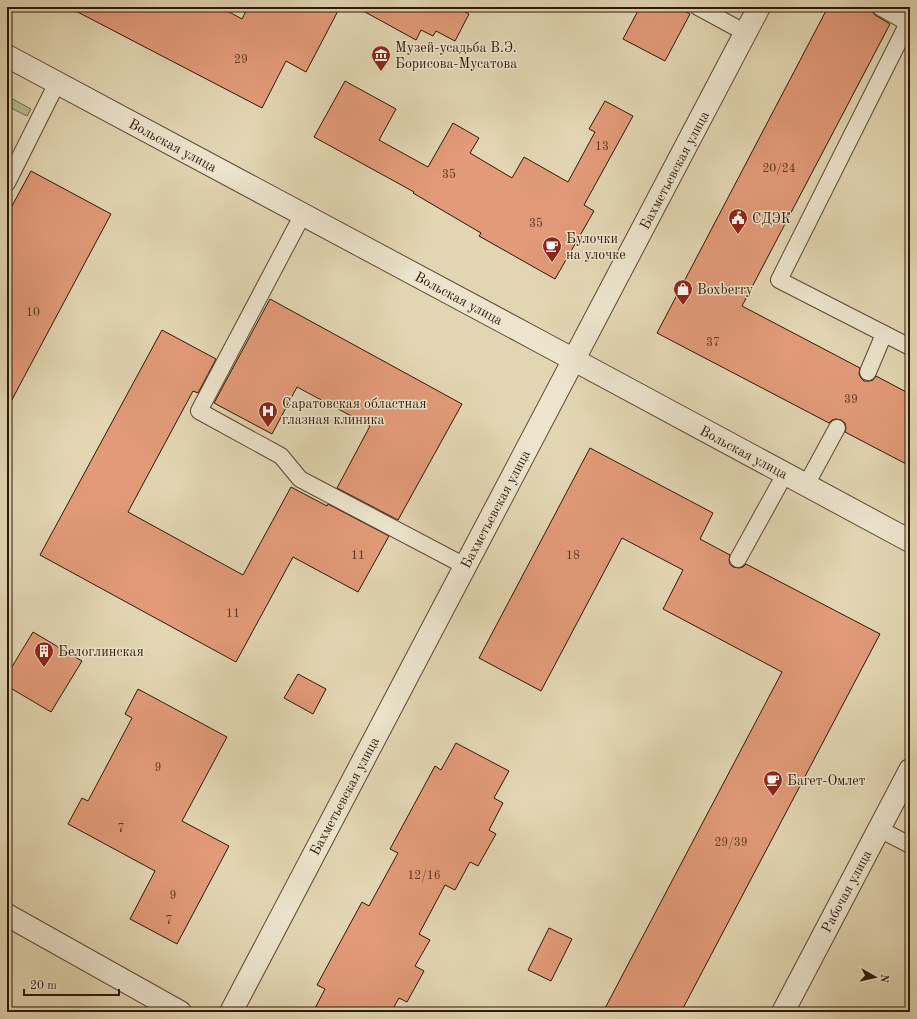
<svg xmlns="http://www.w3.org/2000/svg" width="917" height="1019" font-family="'Old Standard TT',serif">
	<rect width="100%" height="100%" fill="#e2d6b2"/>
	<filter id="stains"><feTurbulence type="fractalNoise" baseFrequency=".005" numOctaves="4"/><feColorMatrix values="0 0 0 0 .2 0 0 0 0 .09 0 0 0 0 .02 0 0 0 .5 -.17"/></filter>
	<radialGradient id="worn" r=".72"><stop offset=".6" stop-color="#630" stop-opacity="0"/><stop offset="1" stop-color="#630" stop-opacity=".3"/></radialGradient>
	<!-- green -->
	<path fill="#b3be8d" stroke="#716a4a" d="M7,96L31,109L27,116L7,106Z"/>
	<!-- building -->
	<g fill="#e29a78" stroke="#2f1707">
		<path d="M68,7H220L242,19L248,7H340L306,72L286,61L262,108Z"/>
		<path d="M356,7H456L469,14L455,41L436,31L433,36L421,30L416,40Z"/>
		<path d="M640,7H677L690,14L665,61L623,39Z"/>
		<path d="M828,7H871L872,11L875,15L890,24L742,306L860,368L859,374L861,378L864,381H870L873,380L876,376L910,394V466L845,432L846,428L845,423L841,420L836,419L832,420L829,423L657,333Z"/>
		<path d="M345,81L396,109L379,140L428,167L453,123L479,138L470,153L512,178L524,157L568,182L595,132L589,129L605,101L633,116L584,205L594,211L555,279L479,236L481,233L413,193L414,192L314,137Z"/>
		<path d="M31,171L111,214L7,409V215Z"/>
		<path d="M270,299L462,404L398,520L337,488L370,426L297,387L272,434L214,403Z"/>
		<path d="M162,330L216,359L198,393L193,391L128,512L243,575L291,487L327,506L328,504L389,536L358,592L293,557L236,662L40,555Z"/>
		<path d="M590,448L713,513L700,539L730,555L729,560L730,564L733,567L739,568L743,567L746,564L880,634L681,1012H603L782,672L663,609L683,570L622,538L541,691L479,658Z"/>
		<path d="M33,632L82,661L51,712L7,686V675Z"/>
		<path d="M298,674L326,689L313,714L284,698Z"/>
		<path d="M138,689L227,737L182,821L229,846L177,944L130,919L155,871L68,824L82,798L88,801L132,718L125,714Z"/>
		<path d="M456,743L509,771L494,798L503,803L489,830L496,834L478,866L470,862L455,890L445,885L419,934L430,940L415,966L424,971L407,1002L399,998L391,1012H313L325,989L317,985L362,902L369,906L398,853L390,849L435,766L441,770Z"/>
		<path d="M549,928L572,939L551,981L528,970Z"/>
	</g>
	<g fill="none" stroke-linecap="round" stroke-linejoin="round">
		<defs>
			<g id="service">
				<path d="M698,7L746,33"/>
				<path d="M880,7L910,24"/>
				<path d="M908,23L779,280L910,347"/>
				<path d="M7,183L57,83"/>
				<path d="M303,214L199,411L281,456L300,479L465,566"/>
				<path d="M868,372L884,334"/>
				<path d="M806,485L837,428"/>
				<path d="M738,559L785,474"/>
				<path d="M879,829L910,845"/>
			</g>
			<g id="minor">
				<path d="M7,56L539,341L910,541"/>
				<path d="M7,915L180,1012"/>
				<path d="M231,1012L759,7"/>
			</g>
			<path id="tertiary" d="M783,1012L910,770"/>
		</defs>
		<!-- service casing -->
		<use href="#service" stroke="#5c4732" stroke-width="18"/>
		<!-- minor casing -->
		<use href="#minor" stroke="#5c4732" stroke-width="24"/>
		<!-- tertiary casing -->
		<use href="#tertiary" stroke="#5c4732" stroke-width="24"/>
		<!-- service -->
		<use href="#service" stroke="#ece4cd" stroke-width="16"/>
		<!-- minor -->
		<use href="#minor" stroke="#ece4cd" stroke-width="22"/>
		<!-- tertiary -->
		<use href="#tertiary" stroke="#ece4cd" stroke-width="22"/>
	</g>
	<!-- icons -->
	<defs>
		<symbol id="museum-pin" viewBox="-11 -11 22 30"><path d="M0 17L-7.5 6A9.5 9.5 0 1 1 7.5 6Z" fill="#8f2418" stroke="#ece4cd"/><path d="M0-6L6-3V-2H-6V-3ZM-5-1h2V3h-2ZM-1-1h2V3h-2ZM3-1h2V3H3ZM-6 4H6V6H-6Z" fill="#fff"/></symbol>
		<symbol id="civic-pin" viewBox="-11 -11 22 30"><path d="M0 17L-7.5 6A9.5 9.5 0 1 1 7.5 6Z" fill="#8f2418" stroke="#ece4cd"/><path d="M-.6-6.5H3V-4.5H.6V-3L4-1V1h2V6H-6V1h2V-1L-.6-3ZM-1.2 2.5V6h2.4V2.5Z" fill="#fff"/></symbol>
		<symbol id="cafe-pin" viewBox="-11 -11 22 30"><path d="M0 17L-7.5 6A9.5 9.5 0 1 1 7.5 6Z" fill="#8f2418" stroke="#ece4cd"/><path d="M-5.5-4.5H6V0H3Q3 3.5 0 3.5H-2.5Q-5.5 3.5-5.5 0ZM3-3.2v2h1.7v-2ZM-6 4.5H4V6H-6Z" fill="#fff"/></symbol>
		<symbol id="shop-pin" viewBox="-11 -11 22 30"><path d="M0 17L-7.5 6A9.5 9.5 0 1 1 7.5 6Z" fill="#8f2418" stroke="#ece4cd"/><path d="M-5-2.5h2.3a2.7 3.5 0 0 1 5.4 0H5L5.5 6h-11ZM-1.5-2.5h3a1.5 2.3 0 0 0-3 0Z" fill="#fff"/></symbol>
		<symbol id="hospital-pin" viewBox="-11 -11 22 30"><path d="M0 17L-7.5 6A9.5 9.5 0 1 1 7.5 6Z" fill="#8f2418" stroke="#ece4cd"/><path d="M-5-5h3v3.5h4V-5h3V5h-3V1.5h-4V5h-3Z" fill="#fff"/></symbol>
		<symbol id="building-pin" viewBox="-11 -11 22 30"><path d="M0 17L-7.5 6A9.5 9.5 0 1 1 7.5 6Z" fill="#8f2418" stroke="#ece4cd"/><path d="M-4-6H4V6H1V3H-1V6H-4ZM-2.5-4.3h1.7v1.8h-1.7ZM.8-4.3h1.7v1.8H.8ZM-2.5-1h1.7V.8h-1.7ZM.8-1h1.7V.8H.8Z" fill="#fff"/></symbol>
	</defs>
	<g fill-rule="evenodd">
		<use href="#museum-pin" x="370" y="44" width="22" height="30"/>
		<use href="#civic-pin" x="727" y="207" width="22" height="30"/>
		<use href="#cafe-pin" x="541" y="235" width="22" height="30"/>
		<use href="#shop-pin" x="672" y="278" width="22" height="30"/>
		<use href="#hospital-pin" x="257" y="400" width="22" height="30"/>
		<use href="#building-pin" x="33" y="640" width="22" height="30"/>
		<use href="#cafe-pin" x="762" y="769" width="22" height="30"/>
	</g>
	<g text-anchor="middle" stroke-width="3" stroke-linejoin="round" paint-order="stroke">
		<!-- number labels -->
		<g font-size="12" fill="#5c3823">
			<text x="241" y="63">29</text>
			<text x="602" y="150">13</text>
			<text x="779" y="172">20/24</text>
			<text x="449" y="178">35</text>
			<text x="536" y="227">35</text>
			<text x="33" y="316">10</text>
			<text x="713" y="346">37</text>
			<text x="851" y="403">39</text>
			<text x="358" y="559">11</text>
			<text x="573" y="559">18</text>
			<text x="233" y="617">11</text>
			<text x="158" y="771">9</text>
			<text x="121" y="832">7</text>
			<text x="731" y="846">29/39</text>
			<text x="424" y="879">12/16</text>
			<text x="173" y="899">9</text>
			<text x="169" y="924">7</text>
		</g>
		<!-- poi labels -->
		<g font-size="14" fill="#2f1707" stroke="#ece4cd" text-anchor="start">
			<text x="395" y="52">Музей-усадьба В.Э.<tspan x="395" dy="16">Борисова-Мусатова</tspan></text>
			<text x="752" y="223">СДЭК</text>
			<text x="566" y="243">Булочки<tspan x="566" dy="16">на улочке</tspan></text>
			<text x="697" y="294">Boxberry</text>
			<text x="282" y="408">Саратовская областная<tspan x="282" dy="16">глазная клиника</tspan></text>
			<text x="58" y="656">Белоглинская</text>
			<text x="787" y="785">Багет-Омлет</text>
		</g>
		<!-- street labels -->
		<g font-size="14" fill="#2f1707" stroke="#ece4cd">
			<text transform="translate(173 145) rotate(28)" y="5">Вольская улица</text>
			<text transform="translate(674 170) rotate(-62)" y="5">Бахметьевская улица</text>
			<text transform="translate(459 298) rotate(28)" y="5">Вольская улица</text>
			<text transform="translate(744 452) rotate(28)" y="5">Вольская улица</text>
			<text transform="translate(495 509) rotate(-62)" y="5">Бахметьевская улица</text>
			<text transform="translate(344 796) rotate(-62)" y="5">Бахметьевская улица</text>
			<text transform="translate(846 891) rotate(-62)" y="5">Рабочая улица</text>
		</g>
	</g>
	<!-- margin -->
	<rect width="917" height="1019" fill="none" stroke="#e2d6b2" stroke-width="24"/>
	<rect x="8" y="8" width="901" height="1003" fill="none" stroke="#2f1707" stroke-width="2"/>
	<rect x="12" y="12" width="893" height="995" fill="none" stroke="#2f1707"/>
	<!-- north arrow -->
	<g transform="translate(875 977) rotate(98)" stroke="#ece4cd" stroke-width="3" paint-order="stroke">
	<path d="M0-3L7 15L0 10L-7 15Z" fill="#2f1707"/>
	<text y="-6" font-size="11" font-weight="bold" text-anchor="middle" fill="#2f1707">N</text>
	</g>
	<!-- scale -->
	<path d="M24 989v6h95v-6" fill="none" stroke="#2f1707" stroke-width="2"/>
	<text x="30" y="989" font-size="12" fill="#2f1707" stroke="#ece4cd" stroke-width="3" paint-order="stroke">20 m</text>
	<rect width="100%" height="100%" filter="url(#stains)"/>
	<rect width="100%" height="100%" fill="url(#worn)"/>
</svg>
